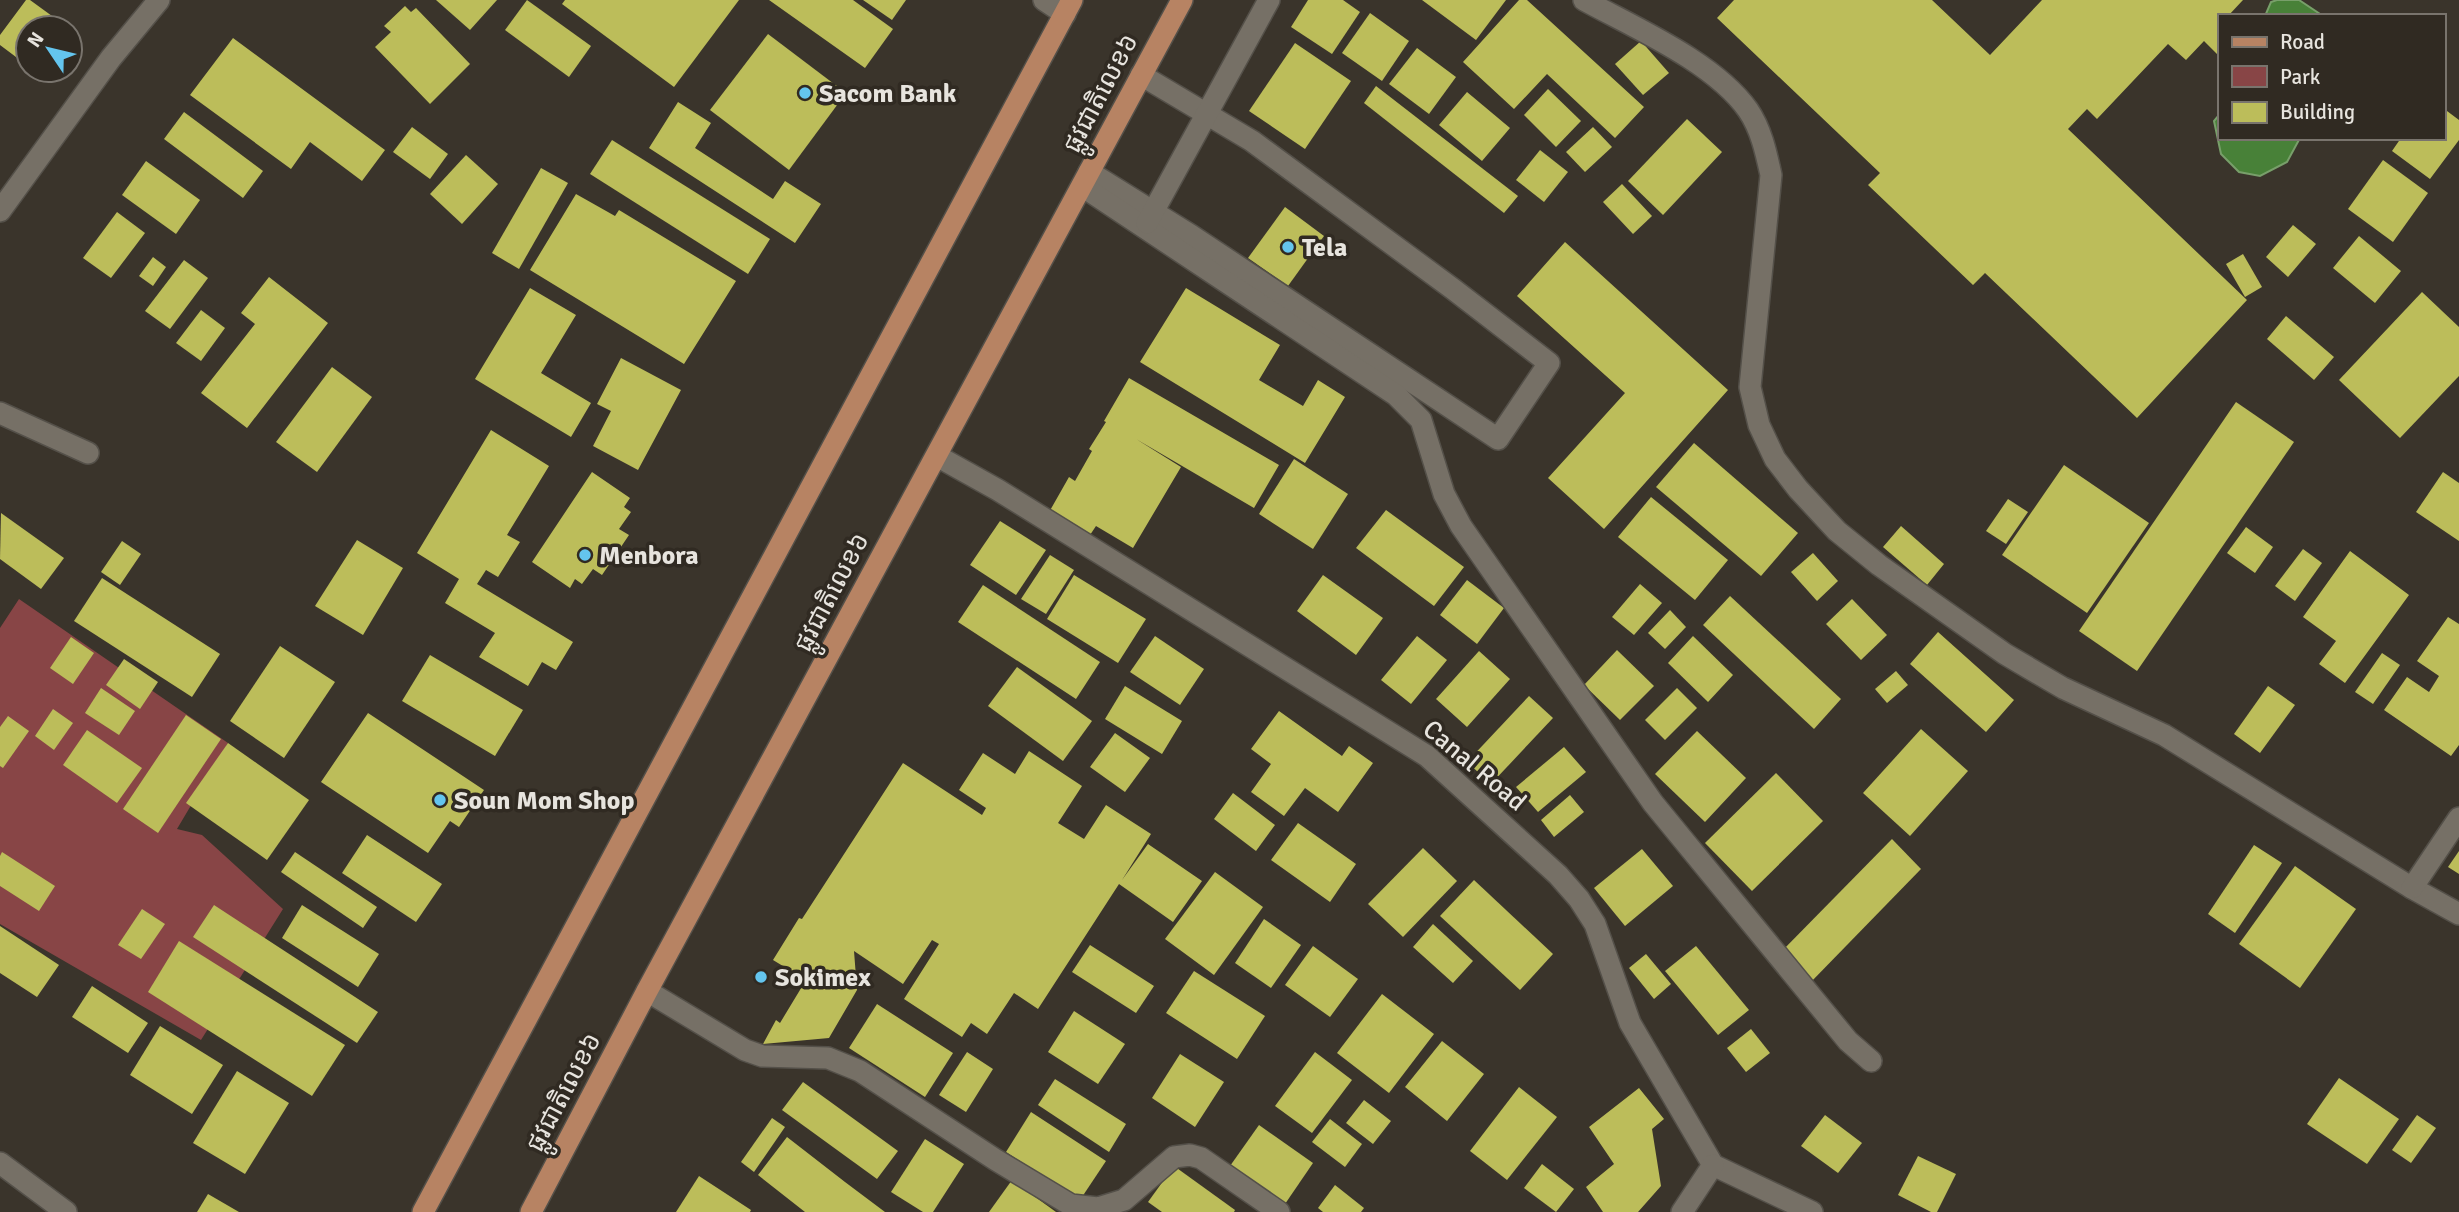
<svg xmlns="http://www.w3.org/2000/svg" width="2459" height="1212" font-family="Signika,'Noto Sans Khmer',sans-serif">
	<rect width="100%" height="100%" fill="#3a342b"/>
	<!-- green -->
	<path fill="#884546" d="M19,599L228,743L177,829L202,835L283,909L201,1040L0,924V628Z"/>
	<!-- water -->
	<g fill="#488138" stroke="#789f6a" stroke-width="2">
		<path d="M2277,0H2299L2323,16H2265L2271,2Z"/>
		<path d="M2219,115V138H2300L2287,162L2260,176L2239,172L2221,154L2214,121Z"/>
	</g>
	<!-- building -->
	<g fill="#bcbd5a">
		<path d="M26,0H30L63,24L60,28H28V66L0,45V35Z"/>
		<path d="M436,0H497L470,30Z"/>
		<path d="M527,0L591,46L569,77L505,30Z"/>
		<path d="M565,0H739L674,87L562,4Z"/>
		<path d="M769,0H853L893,29L865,68Z"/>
		<path d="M863,0H906L892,20Z"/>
		<path d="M1308,0H1343L1360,12L1332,54L1291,27Z"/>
		<path d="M1422,0H1506L1476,40Z"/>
		<path d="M1519,0H1527L1644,107L1615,138L1547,74L1514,109L1463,62Z"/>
		<path d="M1734,0H1932L1990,55L2042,0H2243L2228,16H2219V56L2204,41L2186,60L2168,44L2097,119L2087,109L2068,129L2247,300L2137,418L1985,273L1973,285L1868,185L1880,173L1717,18Z"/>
		<path d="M405,6L411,12L416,8L470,64L430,104L375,47L391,32L384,26Z"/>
		<path d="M1370,13L1409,41L1382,81L1342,53Z"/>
		<path d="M768,34L846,93L789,170L710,110Z"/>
		<path d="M233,38L385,150L362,181L310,142L291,169L190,95Z"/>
		<path d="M1641,41L1669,73L1643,95L1615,64Z"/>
		<path d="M1295,43L1351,81L1305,149L1249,111Z"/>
		<path d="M1417,48L1456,77L1429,114L1389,84Z"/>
		<path d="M1376,86L1518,196L1504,213L1364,103Z"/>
		<path d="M1548,89L1581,121L1556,147L1524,115Z"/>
		<path d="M1467,92L1510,128L1482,161L1439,125Z"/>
		<path d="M678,102L711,123L695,148L773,199L785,181L821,204L795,243L649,148Z"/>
		<path d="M2443,108L2459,120V140L2430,179L2392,151L2401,138H2443Z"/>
		<path d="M184,112L263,171L243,198L164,139Z"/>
		<path d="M1687,119L1722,152L1663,215L1628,181Z"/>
		<path d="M412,127L448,154L430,179L393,152Z"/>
		<path d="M1593,127L1612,147L1585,172L1566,152Z"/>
		<path d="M612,140L770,239L748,274L590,174Z"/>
		<path d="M1540,150L1568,172L1544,202L1516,180Z"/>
		<path d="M466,155L498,184L462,224L430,194Z"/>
		<path d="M2383,160L2428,193L2393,242L2348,209Z"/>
		<path d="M146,161L200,200L176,234L122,195Z"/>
		<path d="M541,168L568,183L519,269L492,253Z"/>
		<path d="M1622,184L1652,216L1633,234L1603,202Z"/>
		<path d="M576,194L615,216L619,210L736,281L684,364L530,270Z"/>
		<path d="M1285,207L1324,236L1288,286L1248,258Z"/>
		<path d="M117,212L145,233L111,278L83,258Z"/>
		<path d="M2293,225L2316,244L2288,277L2266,257Z"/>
		<path d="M2359,236L2401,271L2375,303L2333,268Z"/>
		<path d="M1565,242L1728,390L1604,529L1548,478L1625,393L1517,296Z"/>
		<path d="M2243,254L2262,287L2245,297L2226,264Z"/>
		<path d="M153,257L166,267L153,286L139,276Z"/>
		<path d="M184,260L208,278L170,329L145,311Z"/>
		<path d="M269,277L328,323L247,428L201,393L255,324L241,313Z"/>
		<path d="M530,288L576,315L541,373L591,403L571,437L475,379Z"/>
		<path d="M1186,288L1280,345L1259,380L1303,406L1318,380L1345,397L1305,463L1140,362Z"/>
		<path d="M2422,292L2459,327V376L2400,438L2339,380Z"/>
		<path d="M201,310L225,328L201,361L176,343Z"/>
		<path d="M2286,316L2334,357L2314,380L2267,339Z"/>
		<path d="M621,358L681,390L638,470L593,446L611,411L597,404Z"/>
		<path d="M332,367L372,397L317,472L276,442Z"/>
		<path d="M1129,378L1279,465L1254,508L1136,439L1181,467L1133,548L1096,526L1088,538L1048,514L1069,477L1075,481L1092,451L1089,449L1106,422L1104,421Z"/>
		<path d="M2236,402L2294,442L2137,671L2079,631Z"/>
		<path d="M491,430L549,466L507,535L520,542L498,577L486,570L477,584L573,642L556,670L542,662L528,686L479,657L495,633L445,603L459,579L417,553Z"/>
		<path d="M1694,443L1798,533L1761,576L1656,487Z"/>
		<path d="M1294,459L1348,494L1313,549L1259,514Z"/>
		<path d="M2064,465L2149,523L2087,613L2002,555Z"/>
		<path d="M592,472L630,498L624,507L631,512L619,529L629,535L602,575L593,569L582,584L575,579L570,588L532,562Z"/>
		<path d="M2443,472L2459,483V541L2416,512Z"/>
		<path d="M1651,497L1728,560L1695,600L1618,537Z"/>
		<path d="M2008,499L2028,512L2006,544L1986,531Z"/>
		<path d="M1386,510L1464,567L1434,606L1356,548Z"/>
		<path d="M1,513L64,558L41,589L0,559Z"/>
		<path d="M1000,521L1046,550L1016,595L970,565Z"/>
		<path d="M1901,526L1944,564L1927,585L1883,547Z"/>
		<path d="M2246,527L2273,547L2255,573L2227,553Z"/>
		<path d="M357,540L403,568L363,635L315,606Z"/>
		<path d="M122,541L141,554L120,585L101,572Z"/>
		<path d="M2303,549L2322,563L2295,601L2275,586Z"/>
		<path d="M2350,551L2409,595L2345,683L2319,664L2336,641L2303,617Z"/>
		<path d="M1813,553L1838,581L1817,601L1791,572Z"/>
		<path d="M1050,555L1074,570L1046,614L1021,599Z"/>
		<path d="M1074,575L1146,619L1118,663L1047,619Z"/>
		<path d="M1323,575L1383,618L1356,655L1297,611Z"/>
		<path d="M102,578L220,654L192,697L74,621Z"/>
		<path d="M1467,580L1504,608L1477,644L1440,615Z"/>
		<path d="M1640,584L1662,603L1634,635L1612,617Z"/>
		<path d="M983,585L1100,662L1076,699L958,622Z"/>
		<path d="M1730,596L1841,699L1814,729L1703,625Z"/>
		<path d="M1852,599L1887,635L1861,660L1826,624Z"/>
		<path d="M1670,610L1686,627L1665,649L1648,633Z"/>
		<path d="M2448,617L2459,624V745L2451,756L2384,710L2407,677L2429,692L2439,676L2417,661Z"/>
		<path d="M1938,632L2014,700L1986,732L1910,664Z"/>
		<path d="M1155,636L1204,669L1180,705L1130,672Z"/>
		<path d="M1417,636L1447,660L1411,704L1381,680Z"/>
		<path d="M1693,636L1733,675L1708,702L1668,663Z"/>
		<path d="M71,637L94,653L73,684L50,668Z"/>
		<path d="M280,646L335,682L284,758L230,721Z"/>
		<path d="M1617,650L1654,686L1620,720L1584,685Z"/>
		<path d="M1479,651L1510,679L1467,727L1436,699Z"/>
		<path d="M2382,653L2400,665L2373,704L2355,692Z"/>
		<path d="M430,655L523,710L495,756L402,701Z"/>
		<path d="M124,659L158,682L140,709L106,685Z"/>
		<path d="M1017,667L1092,721L1063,761L988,706Z"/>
		<path d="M1896,671L1908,685L1887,703L1875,689Z"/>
		<path d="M1125,686L1182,721L1162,754L1105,719Z"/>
		<path d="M2268,686L2295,705L2260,753L2234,734Z"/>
		<path d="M101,688L135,711L119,735L85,713Z"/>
		<path d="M1677,688L1697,708L1665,740L1645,720Z"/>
		<path d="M1529,696L1553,718L1491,784L1467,762Z"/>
		<path d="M53,709L73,723L54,750L35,736Z"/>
		<path d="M1279,711L1342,756L1349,746L1373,763L1338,812L1305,788L1284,816L1251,792L1271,764L1251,749Z"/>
		<path d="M368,713L484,790L459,827L450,821L428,853L321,782Z"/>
		<path d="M186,715L221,739L158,833L123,809Z"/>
		<path d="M8,716L29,731L3,768L0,766V727Z"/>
		<path d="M1921,729L1968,771L1910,836L1863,793Z"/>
		<path d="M87,730L142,768L117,803L63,765Z"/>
		<path d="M1697,731L1746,778L1705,822L1655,774Z"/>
		<path d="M1115,733L1150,758L1125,792L1090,767Z"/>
		<path d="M228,743L309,800L267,860L186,803Z"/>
		<path d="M1564,747L1586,772L1538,812L1516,787Z"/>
		<path d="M1029,751L1082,786L1058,823L1084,839L1106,805L1151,834L1122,880L1148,844L1202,881L1173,922L1119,884L1038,1009L1014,993L987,1034L971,1023L962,1037L904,999L939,944L932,940L903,984L854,951L857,990L829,1038L763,1044L776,1020L780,1023L806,980L773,960L799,918L802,919L903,763L982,815L986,808L959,790L983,753L1015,774Z"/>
		<path d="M1776,773L1823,821L1752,891L1705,843Z"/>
		<path d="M1233,793L1275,825L1256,851L1214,819Z"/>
		<path d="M1570,795L1584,812L1554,837L1541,820Z"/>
		<path d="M1298,823L1356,864L1330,902L1271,860Z"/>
		<path d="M367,835L442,884L416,922L342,873Z"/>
		<path d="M1892,839L1921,869L1810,983L1780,953Z"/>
		<path d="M2254,845L2282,863L2235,933L2208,914Z"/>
		<path d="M1423,848L1457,881L1403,937L1368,904Z"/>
		<path d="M1642,849L1673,886L1625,926L1594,888Z"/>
		<path d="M2459,851V874L2448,867Z"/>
		<path d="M2,852L55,886L39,911L0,886V856Z"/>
		<path d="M295,852L377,907L363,928L281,872Z"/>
		<path d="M2295,866L2356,909L2300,988L2239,944Z"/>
		<path d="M1215,872L1263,907L1214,975L1165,939Z"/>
		<path d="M1474,880L1553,954L1520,990L1440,916Z"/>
		<path d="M214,905L378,1012L357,1043L193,937Z"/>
		<path d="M302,905L379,954L358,987L282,938Z"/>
		<path d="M142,909L165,924L141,959L118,945Z"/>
		<path d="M1264,919L1301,945L1271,988L1235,963Z"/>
		<path d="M1433,924L1473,961L1453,983L1413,947Z"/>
		<path d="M0,926L59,965L37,997L0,973Z"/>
		<path d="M179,941L345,1045L312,1096L148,992Z"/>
		<path d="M1090,945L1154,986L1136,1013L1072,972Z"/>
		<path d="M1313,946L1358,979L1330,1017L1285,985Z"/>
		<path d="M1696,946L1749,1010L1718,1035L1665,971Z"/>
		<path d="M1646,954L1671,984L1654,999L1629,968Z"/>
		<path d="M1194,971L1265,1016L1237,1059L1166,1013Z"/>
		<path d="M92,986L148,1023L128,1053L72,1017Z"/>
		<path d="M1382,994L1434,1034L1389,1093L1337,1053Z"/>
		<path d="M877,1004L953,1053L925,1097L849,1048Z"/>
		<path d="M1074,1011L1125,1044L1098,1084L1048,1052Z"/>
		<path d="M160,1026L223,1065L192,1114L130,1075Z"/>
		<path d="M1751,1029L1770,1053L1746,1072L1727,1048Z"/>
		<path d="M1442,1041L1484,1074L1447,1121L1405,1087Z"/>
		<path d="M967,1052L993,1069L966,1112L939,1095Z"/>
		<path d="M1315,1052L1352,1080L1312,1133L1275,1106Z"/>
		<path d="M1180,1054L1224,1082L1195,1127L1152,1098Z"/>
		<path d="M237,1071L289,1103L245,1174L193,1143Z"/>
		<path d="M2339,1078L2399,1119L2367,1164L2307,1124Z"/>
		<path d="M1055,1079L1126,1124L1109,1152L1038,1105Z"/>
		<path d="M803,1082L898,1151L877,1179L782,1110Z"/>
		<path d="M1519,1087L1557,1117L1507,1180L1470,1151Z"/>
		<path d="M1639,1088L1664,1119L1652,1129L1661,1186L1638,1212H1603L1586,1187L1614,1164L1589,1127Z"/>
		<path d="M1364,1100L1391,1121L1373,1144L1346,1123Z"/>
		<path d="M1031,1112L1106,1161L1080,1200L1006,1152Z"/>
		<path d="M1825,1115L1862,1143L1838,1173L1801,1146Z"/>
		<path d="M2417,1115L2436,1128L2411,1163L2392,1150Z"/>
		<path d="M772,1118L785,1127L754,1172L741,1162Z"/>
		<path d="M1330,1119L1362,1144L1345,1167L1312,1142Z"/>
		<path d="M1259,1125L1313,1163L1285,1204L1230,1166Z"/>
		<path d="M787,1137L845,1182L885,1212H805L758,1175Z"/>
		<path d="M925,1139L964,1164L933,1212H923L891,1192Z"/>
		<path d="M1918,1156L1956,1174L1937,1212H1931L1898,1195Z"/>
		<path d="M1542,1164L1574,1189L1556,1212L1524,1188Z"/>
		<path d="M1174,1166L1235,1210L1234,1212H1162L1148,1202Z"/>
		<path d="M699,1176L751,1210L750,1212H676Z"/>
		<path d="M1012,1180L1056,1212H989Z"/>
		<path d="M1335,1185L1364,1208L1361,1212H1323L1318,1208Z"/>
		<path d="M208,1194L239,1212H197Z"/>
	</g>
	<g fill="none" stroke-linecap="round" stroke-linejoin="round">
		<defs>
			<g id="minor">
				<path d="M1044,0L1065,14"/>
				<path d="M1584,0C1635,28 1714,62 1748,110C1761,129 1766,152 1771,175L1750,387L1759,425L1775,459L1798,489L1837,531L1879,565L2005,654L2063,688L2164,735L2412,888L2459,914"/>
				<path d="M1089,172L1192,236L1498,439L1549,363L1453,289L1252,141L1141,75"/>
				<path d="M1082,186L1396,395L1421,420L1444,494L1461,526L1653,803L1848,1041L1871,1061"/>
				<path d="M0,211L111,58L159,0"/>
				<path d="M1147,223L1269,0"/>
				<path d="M0,413L88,453"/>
				<path d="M937,456L998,490L1427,756L1558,875L1579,899L1595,924L1630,1023L1713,1165L1812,1212"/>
				<path d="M2412,888L2459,818"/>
				<path d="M647,991L745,1050L762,1056L828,1058L860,1071L996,1160L1071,1205L1098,1208L1124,1200L1174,1157L1190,1155L1201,1158L1279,1212"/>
				<path d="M0,1163L66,1212"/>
				<path d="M1682,1212L1713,1165"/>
			</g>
			<g id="major">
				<path d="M423,1212L1072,0"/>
				<path d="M531,1212L647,991L1182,0"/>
			</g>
		</defs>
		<!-- minor casing -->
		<use href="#minor" stroke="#545049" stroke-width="24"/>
		<!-- major casing -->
		<use href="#major" stroke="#545049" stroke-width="24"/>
		<!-- minor -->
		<use href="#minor" stroke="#767066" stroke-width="21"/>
		<!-- major -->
		<use href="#major" stroke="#b78363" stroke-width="21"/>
	</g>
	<!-- markers -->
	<g fill="#64c5ee" stroke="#302a22" stroke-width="2.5">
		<circle cx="805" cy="93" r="7"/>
		<circle cx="1288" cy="247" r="7"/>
		<circle cx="585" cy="555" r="7"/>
		<circle cx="440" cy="800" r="7"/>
		<circle cx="761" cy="977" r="7"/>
	</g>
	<g text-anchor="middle" stroke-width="7" stroke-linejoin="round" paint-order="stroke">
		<!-- poi labels -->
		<g font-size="26" font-weight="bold" fill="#e7e4de" stroke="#302a22" text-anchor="start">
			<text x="819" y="102">Sacom Bank</text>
			<text x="1302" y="256">Tela</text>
			<text x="599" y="564">Menbora</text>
			<text x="454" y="809">Soun Mom Shop</text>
			<text x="775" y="986">Sokimex</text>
		</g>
		<!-- street labels -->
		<g font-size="26" fill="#e7e4de" stroke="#302a22">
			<text transform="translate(1100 93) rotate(-62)" y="9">ផ្លូវជាតិលេខ៦</text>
			<text transform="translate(831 592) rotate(-62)" y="9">ផ្លូវជាតិលេខ៦</text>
			<text transform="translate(1475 765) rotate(40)" y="9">Canal Road</text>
			<text transform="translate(563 1092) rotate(-62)" y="9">ផ្លូវជាតិលេខ៦</text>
		</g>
	</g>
	<!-- legend -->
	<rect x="2218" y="14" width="228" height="126" fill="#302a22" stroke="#79746d" stroke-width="2"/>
	<rect x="2232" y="37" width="35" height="10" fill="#b78363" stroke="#79746d" stroke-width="2"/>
	<text x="2280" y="49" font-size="21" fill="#e7e4de">Road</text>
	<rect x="2232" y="66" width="35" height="21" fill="#884546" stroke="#79746d" stroke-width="2"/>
	<text x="2280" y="84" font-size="21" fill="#e7e4de">Park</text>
	<rect x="2232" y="102" width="35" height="21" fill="#bcbd5a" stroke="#79746d" stroke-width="2"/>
	<text x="2280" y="119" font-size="21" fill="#e7e4de">Building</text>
	<!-- north arrow -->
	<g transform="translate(49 49) rotate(305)"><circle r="33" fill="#302a22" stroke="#79746d" stroke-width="2"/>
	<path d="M0-5L12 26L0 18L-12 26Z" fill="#64c5ee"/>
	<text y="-10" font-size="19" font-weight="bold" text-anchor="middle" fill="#e7e4de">N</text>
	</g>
</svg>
